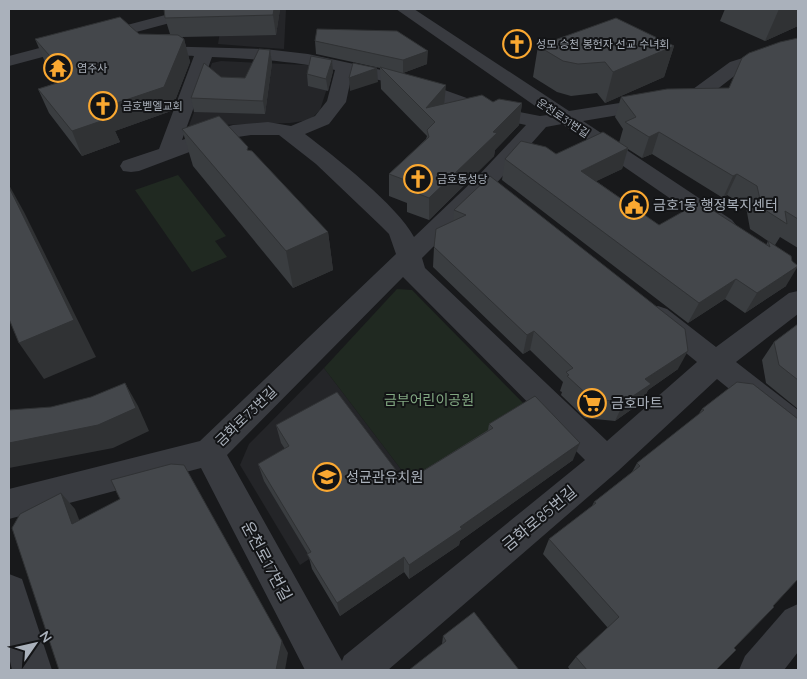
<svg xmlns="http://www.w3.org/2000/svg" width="807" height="679" font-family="Quicksand,'Noto Sans KR',sans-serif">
	<rect width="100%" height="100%" fill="#18191b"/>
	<!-- built -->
	<g fill="#242528">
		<path d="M236,9H286L284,49L218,44L223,12Z"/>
		<path d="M221,61L326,66L333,70L320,110L310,120L290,123L216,125L187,131L212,63Z"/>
		<path d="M324,368L416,489L300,565L240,465L249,444Z"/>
	</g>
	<!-- green -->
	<g fill="#202921">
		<path d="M178,175L226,236L215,241L227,257L192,272L135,190Z"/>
		<path d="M397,289L412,290L529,409L416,489L324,368Z"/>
	</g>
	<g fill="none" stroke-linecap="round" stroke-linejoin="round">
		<!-- minor -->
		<g fill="#393b40" fill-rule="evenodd">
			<path d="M188,9H213L211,12L9,66V56Z"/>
			<path d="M396,9H414L569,111L689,92L730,62L768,50L798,46V56L771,60L742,70L702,101L583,121L732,220L736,225L732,230L724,233L716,230L562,124L546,127L494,186L422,258L425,268L607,441L697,362L649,323L645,316L649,309L658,306L667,309L716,347L789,293L798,291V314L736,362L798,410V440L787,436L717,379L618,471L388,670H305L201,468L9,519V489L200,441L396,254L389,234L381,226L316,164L279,135H251L224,139L139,171L131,172L123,171L120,166L123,161L159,149L194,56C180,55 149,60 141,49L144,45L150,44L156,46L265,49L308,54L400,74L489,106L540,116L548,115ZM212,57C253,59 294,61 335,70L327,101L315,116L291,126L268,122L233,125L210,131L182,140ZM352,74L388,82L443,104L478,115L526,125L478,176L414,237C397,205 335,157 305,134L329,124L346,102ZM403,277L585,460L344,656L342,661L227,455Z"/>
			<path d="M9,574L22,579L52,670H12L9,657Z"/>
			<path d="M798,604V652L784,670H739L745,656L785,610Z"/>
		</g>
	</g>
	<!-- wall -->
	<g fill="#3a3d40" fill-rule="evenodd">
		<path d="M280,9L276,35L182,37L184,39L190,62L171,111L115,131L120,142L82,156L49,113L38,89L62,81L45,62L35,39L139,34H170L165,18Z"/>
		<path d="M725,9H798V26L765,41L720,21Z"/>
		<path d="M798,38V248L780,237L775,245L786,286L745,313L725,299L688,323L502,180L505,159L556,154L619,143L623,129L615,117L621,97L729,88ZM628,149L642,158L652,154L723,198L727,195L746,207L750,229L768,241L766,245L659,225L596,181L622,169Z"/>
		<path d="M315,41L427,64L403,73L445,104L493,102L522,103L519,125L495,150L494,156L429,220L407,212V203L389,196V174L426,139L427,136L381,89L380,68L316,54Z"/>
		<path d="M538,46H674L664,77L605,103L597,93L571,96L557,92L533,77Z"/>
		<path d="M270,50L272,63L265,114L194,112L191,98L221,77L245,78Z"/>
		<path d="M333,71L328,91L308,86L307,74Z"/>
		<path d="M182,129L249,151L328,232L333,270L293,288L193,166Z"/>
		<path d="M490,176L678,369L648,390L642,402L615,421L585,418L561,395L562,392L560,391L563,382L530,350L523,354L433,267L434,247L453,221L454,210Z"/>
		<path d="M798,324V409L766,383L762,360L774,342Z"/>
		<path d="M737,382L734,648L716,670H570L568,667L576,657L608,628L543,554L549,539L592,506L594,502L632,472L637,463L698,415L702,409Z"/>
		<path d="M489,424L573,460L460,541L459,545L409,579L404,572L340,616L312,569L308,554L264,481L258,464L285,449L281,443L276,425L405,482L488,430Z"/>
		<path d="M443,636L519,670L442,644Z"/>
	</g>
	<!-- shaded-wall -->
	<g fill="#303234">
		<path d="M274,9H280L276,35L273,15Z"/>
		<path d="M779,9H798V26L765,41Z"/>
		<path d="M184,39L190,62L171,111L115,131L120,142L82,156L72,131L102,108Z"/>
		<path d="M674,46L664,77L605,103L613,72Z"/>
		<path d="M270,50L272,63L265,114L263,101Z"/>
		<path d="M428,51L427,64L403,73V60Z"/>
		<path d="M332,60L333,71L328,91L326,79Z"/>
		<path d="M377,68L378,82L350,91L349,78Z"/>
		<path d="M446,85L444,106L426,108Z"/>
		<path d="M522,103L519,125L495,150L494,156L429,220V198Z"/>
		<path d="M659,132L652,154L642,158L649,137Z"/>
		<path d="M628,148L622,169L576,191L581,171Z"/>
		<path d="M737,174L727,195L723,198L733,176Z"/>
		<path d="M9,185L24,212L96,357L44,379L19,343Z"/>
		<path d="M328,232L333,270L293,288L286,251Z"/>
		<path d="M798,266L786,286L745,313L757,293Z"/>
		<path d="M736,279L725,299L688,323L699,303Z"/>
		<path d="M534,331L530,350L523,354L527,335Z"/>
		<path d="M688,351L678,369L648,390L642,402L615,421L624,402L645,379Z"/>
		<path d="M125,383L138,406L149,431L113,448L9,468V443Z"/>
		<path d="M580,443L573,460L460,541L459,545L409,579V565L460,527Z"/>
		<path d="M61,493L75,509L87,540L72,524Z"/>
		<path d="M404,557V572L340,616L337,603Z"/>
		<path d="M282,641L288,653L285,670H276Z"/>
	</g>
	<!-- building -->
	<g fill="#44474b" stroke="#303234">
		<path d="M164,9H274L273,15L165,18Z"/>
		<path d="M120,17L139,34L178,35L184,39L164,87L102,108L110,118L72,131L38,89L70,79L35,39Z"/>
		<path d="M616,18L674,46L613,72L605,62L578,64L563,61L538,46Z"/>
		<path d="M317,29L397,31L428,51L403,60L315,41Z"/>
		<path d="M798,38V219L785,211L787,224L762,208L757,186L737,174L733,176L659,132L649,137L625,122L636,117L621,97L667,89L729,88L742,58L749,53L780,42Z"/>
		<path d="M259,49L270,50L263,101L191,98L204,63L221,77L245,78Z"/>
		<path d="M311,56L332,60L326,79L307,74Z"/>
		<path d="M353,63L377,68L349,78Z"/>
		<path d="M380,67L446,85L426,108L482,95L493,102L499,99L522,103L493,132L497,133L429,198L407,189L413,183L389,174L429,137L427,130L435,122Z"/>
		<path d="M219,116L248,147L247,150L252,151L328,232L286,251L182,129Z"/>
		<path d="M603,132L628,148L581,171L659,225L700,202L770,247L768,241L791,256L792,261L798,266L757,293L736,279L699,303L505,159L521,141L546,147L556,154Z"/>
		<path d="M490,176L685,329L688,351L645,379L651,384L624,402L592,399L567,376L569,375L566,372L573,368L534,331L527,335L434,247L436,229L466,215L454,210Z"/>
		<path d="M9,187L74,320L19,343L9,319Z"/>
		<path d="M798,324V380L779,365L774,342Z"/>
		<path d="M737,382L753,384L798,419V579L773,606L774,607L734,648L736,650L716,670H587L576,657L619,617L549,539L596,503L594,502L640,466L637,463L704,410L702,409Z"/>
		<path d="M125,383L136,408L98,425L9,443V410L51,407L91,397Z"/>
		<path d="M337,392L405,482L493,428L489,424L535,396L580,443L460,527L462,529L409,565L404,557L337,603L307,554L311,552L258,464L289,446L276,425Z"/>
		<path d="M171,464L184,465L282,641L276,670H59L12,528L20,514L61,493L72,524L120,499L111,480Z"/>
		<path d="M474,612L519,670H409L446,641L443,636Z"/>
	</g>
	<!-- icons -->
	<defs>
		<symbol id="church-ring" viewBox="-11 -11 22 22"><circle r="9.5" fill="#131416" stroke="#faa831" stroke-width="1.5"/><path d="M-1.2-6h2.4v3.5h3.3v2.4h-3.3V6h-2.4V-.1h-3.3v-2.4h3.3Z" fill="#faa831"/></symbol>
		<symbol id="temple-ring" viewBox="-11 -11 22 22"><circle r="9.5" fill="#131416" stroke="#faa831" stroke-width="1.5"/><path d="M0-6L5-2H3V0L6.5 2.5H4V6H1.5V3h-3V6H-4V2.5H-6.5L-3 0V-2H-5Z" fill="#faa831"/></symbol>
		<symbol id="civic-ring" viewBox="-11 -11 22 22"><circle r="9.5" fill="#131416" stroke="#faa831" stroke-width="1.5"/><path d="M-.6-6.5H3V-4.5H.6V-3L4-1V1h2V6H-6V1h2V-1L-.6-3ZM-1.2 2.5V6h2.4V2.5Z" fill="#faa831"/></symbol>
		<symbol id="supermarket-ring" viewBox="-11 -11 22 22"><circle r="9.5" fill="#131416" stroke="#faa831" stroke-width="1.5"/><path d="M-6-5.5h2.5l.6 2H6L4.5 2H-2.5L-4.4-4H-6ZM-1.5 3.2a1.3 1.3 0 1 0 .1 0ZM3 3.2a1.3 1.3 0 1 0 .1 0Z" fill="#faa831"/></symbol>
		<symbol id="school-ring" viewBox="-11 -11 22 22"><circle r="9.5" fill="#131416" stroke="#faa831" stroke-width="1.5"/><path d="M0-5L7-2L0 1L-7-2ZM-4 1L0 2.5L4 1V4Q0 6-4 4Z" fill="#faa831"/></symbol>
	</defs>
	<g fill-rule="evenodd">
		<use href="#church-ring" x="501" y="28" width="32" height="32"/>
		<use href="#temple-ring" x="42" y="52" width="32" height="32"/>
		<use href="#church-ring" x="87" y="90" width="32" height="32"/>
		<use href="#church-ring" x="402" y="163" width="32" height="32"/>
		<use href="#civic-ring" x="618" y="189" width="32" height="32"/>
		<use href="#supermarket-ring" x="576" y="387" width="32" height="32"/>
		<use href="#school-ring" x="311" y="461" width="32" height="32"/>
	</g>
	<g text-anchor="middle" stroke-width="4" stroke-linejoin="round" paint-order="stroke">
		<!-- far-poi labels -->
		<g font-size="11" fill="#aab1bb" stroke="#131416" text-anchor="start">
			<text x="536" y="48">성모 승천 봉헌자 선교 수녀회</text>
			<text x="77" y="72">염주사</text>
			<text x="122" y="110">금호벧엘교회</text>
			<text x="437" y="183">금호동성당</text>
		</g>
		<!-- far-street labels -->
		<g font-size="11" fill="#aab1bb" stroke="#131416">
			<text transform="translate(563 118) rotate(34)" y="4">운천로31번길</text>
		</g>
		<!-- poi labels -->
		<g font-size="14" fill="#aab1bb" stroke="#131416" text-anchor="start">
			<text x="653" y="210">금호1동 행정복지센터</text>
			<text x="611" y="408">금호마트</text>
			<text x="346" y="482">성균관유치원</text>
		</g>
		<!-- park labels -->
		<g font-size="14" fill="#81a781" stroke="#131416">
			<text x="429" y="405">금부어린이공원</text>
		</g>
		<!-- street labels -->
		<g font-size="14" fill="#aab1bb" stroke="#131416">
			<text transform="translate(246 416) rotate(-44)" y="5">금화로73번길</text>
		</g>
		<!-- near-street labels -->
		<g font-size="16" fill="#aab1bb" stroke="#131416">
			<text transform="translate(539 518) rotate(-40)" y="6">금화로85번길</text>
			<text transform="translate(267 561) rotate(62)" y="6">운천로17번길</text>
		</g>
	</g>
	<!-- border -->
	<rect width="807" height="679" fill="none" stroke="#aab1bb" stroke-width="20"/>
	<!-- north arrow -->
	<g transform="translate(35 644) rotate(56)" stroke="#131416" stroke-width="4" paint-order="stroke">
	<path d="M0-4L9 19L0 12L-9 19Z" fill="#aab1bb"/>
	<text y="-8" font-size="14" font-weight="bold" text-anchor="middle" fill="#aab1bb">N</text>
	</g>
</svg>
